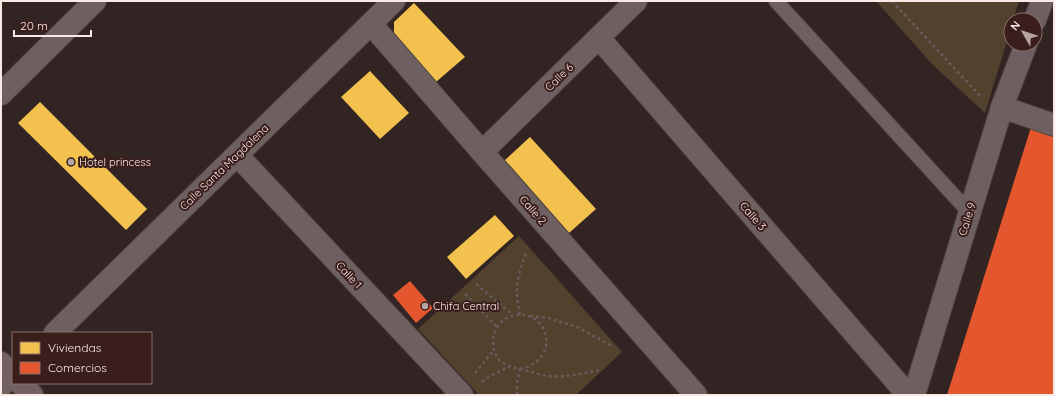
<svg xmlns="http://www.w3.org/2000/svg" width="1055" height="396" font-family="Quicksand,sans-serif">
	<rect width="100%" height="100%" fill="#322422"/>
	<!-- green -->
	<g fill="#52412c">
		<path d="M876,1H1019L1013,20H1011V28L985,113L931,63Z"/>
		<path d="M519,236L622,352L576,395H479L418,329Z"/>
	</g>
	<!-- homes -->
	<g fill="#f2c14e">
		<path d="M414,3L465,57L436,82L394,34V22Z"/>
		<path d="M370,71L409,113L380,139L341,97Z"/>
		<path d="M40,102L147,209L126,230L18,123Z"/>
		<path d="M530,137L596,209L569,233L504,161Z"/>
		<path d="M495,215L514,236L466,279L447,257Z"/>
	</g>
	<!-- shops -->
	<g fill="#e4572e">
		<path d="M1032,124L1054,132V395H947Z"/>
		<path d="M410,281L433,308L416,323L393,295Z"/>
	</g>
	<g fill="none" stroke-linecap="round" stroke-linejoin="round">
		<defs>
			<path id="lane" d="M776,1L969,212"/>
			<g id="street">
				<path d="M1035,20L1042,1"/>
				<path d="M371,24L482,152L696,395"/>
				<path d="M599,38L908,395"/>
				<path d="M1,94L95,1"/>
				<path d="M1002,107L1054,125"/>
				<path d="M482,152L636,1"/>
				<path d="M237,155L462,395"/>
				<path d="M55,333L394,1"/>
				<path d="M1,386L13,374"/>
				<path d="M914,395L1002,107L1026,44"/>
			</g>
			<g id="secondary">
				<path d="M1,363L13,376"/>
				<path d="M20,383L32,395"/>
			</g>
		</defs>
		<!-- lane casing -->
		<use href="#lane" stroke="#4c403f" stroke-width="16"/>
		<!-- street casing -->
		<use href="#street" stroke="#4c403f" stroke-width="24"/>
		<!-- secondary casing -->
		<use href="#secondary" stroke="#4c403f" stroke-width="24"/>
		<!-- path -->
		<g stroke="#685b5c" stroke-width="2.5" stroke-dasharray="3 3" stroke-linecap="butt">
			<path d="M892,1L980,96"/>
			<path d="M476,284L513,315"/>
			<path d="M465,294L497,327"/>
			<path d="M520,315C514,286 517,278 527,251"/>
			<path d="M530,316L548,318L577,327L612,346"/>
			<path d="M520,369C567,359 544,300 507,318C499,322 493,331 493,340C493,363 506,366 524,370C532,372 540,375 548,376C565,378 583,373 600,370"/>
			<path d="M475,373L494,350"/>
			<path d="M482,382L492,375L509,367"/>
			<path d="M517,395V383L520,369"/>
		</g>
		<!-- lane -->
		<use href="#lane" stroke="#6e6061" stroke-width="14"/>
		<!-- street -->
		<use href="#street" stroke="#6e6061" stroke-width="22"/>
		<!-- secondary -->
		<use href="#secondary" stroke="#736063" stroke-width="22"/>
	</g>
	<!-- markers -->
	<g fill="#b5a4a1" stroke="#391e1b" stroke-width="1.5">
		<circle cx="71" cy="162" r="4"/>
		<circle cx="425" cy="306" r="4"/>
	</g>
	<g text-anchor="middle" stroke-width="4" stroke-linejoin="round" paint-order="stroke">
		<!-- street labels -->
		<g font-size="11" fill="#fbe9e6" stroke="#391e1b">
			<text transform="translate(559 77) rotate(-44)" y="4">Calle 6</text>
			<text transform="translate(224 167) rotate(-44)" y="4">Calle Santa Magdalena</text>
			<text transform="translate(533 210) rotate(49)" y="4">Calle 2</text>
			<text transform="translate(753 216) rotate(49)" y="4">Calle 3</text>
			<text transform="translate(967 219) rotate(-73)" y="4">Calle 9</text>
			<text transform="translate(349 275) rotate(47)" y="4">Calle 1</text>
		</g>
		<!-- poi labels -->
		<g font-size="11" fill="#fbe9e6" stroke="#391e1b" text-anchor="start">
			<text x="79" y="166">Hotel princess</text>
			<text x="433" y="310">Chifa Central</text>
		</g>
	</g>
	<!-- border -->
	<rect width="1055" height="396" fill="none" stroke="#fbe9e6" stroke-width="4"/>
	<!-- legend -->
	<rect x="12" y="332" width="140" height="52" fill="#391e1b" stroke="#876f6c"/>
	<rect x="20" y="342" width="20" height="12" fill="#f2c14e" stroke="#876f6c"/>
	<text x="48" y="352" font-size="12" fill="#fbe9e6">Viviendas</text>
	<rect x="20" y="362" width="20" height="12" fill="#e4572e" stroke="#876f6c"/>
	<text x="48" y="372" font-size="12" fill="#fbe9e6">Comercios</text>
	<!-- north arrow -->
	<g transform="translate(1023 32) rotate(309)"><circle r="19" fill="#391e1b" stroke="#876f6c"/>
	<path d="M0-3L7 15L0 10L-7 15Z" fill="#b5a4a1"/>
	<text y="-6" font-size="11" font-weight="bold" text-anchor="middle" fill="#fbe9e6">N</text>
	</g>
	<!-- scale -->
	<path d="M14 30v6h77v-6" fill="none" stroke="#fbe9e6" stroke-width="2"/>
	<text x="20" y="30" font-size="12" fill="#fbe9e6" stroke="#391e1b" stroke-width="3" paint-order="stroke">20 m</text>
</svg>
